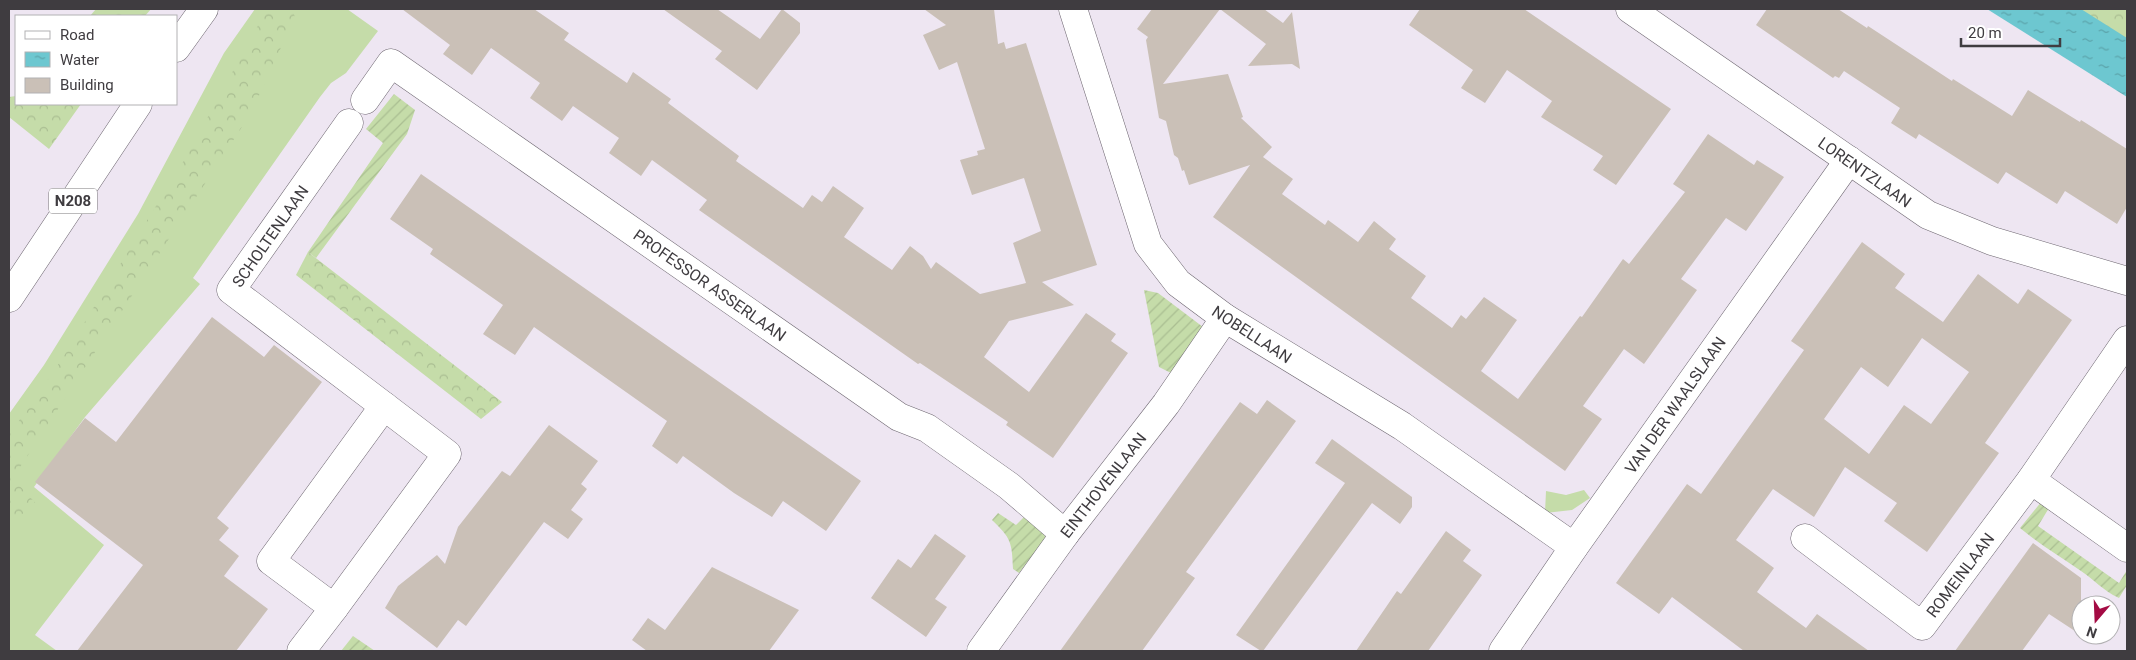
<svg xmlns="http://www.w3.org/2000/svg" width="2136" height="660" font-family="Roboto,sans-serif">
	<defs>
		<pattern id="forest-crowns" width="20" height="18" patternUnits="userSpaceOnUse" patternTransform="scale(1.25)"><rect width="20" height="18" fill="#c5dca9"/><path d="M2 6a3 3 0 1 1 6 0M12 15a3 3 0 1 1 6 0" fill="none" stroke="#aabe92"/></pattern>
		<pattern id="garden-furrows" width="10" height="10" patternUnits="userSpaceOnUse" patternTransform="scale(1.25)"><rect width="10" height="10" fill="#c5dca9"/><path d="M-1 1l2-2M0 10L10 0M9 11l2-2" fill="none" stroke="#aabe92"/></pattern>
		<pattern id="water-ripples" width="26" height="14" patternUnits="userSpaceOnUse" patternTransform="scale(1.25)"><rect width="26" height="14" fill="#6dc7d0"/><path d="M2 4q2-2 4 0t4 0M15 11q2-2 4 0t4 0" fill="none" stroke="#5ba3aa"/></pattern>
	</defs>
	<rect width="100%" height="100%" fill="#eee6f2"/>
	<!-- grass -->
	<g fill="#c5dca9">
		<path d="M255,9H347L378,31L346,73L331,83L320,97L193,278L200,284L85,417L34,487L104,545L35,635L57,651H9V414L44,365L138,214L224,53Z"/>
		<path d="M1584,490L1590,498L1572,510L1545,513L1546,491L1566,495Z"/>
	</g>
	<!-- forest -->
	<g fill="url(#forest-crowns)">
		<path d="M96,9H151L145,16H90Z"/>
		<path d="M267,9H292L295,17L251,113L13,478L38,506L9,521V435L62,359L183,162Z"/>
		<path d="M2047,9H2127V59Z"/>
		<path d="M16,96V104H81L49,149L9,117V97Z"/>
		<path d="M308,252L502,402L481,419L296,275Z"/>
	</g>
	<!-- garden -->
	<g fill="url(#garden-furrows)">
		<path d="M394,94L415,110L407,134L316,258L308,252L383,143L366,129Z"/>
		<path d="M1144,290L1158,293L1203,327L1175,375L1159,367Z"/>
		<path d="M2042,501L2049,508L2038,526L2119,583L2127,570V585L2119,598C2102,590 2095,580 2081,571C2061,557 2039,544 2020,528Z"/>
		<path d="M998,513L1016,525L1025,516L1040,527L1046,538L1019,573L1013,569C1012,542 1011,538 992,520Z"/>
		<path d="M353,636L375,651H341Z"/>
	</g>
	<!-- water -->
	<path fill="url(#water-ripples)" d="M1987,9H2081L2127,38V97Z"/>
	<!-- building -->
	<g fill="#cac0b7" fill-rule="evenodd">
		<path d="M402,9H534L569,33L564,40L627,83L633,72L671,99L668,103L739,156L736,161L803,208L812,195L822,202L833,186L864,208L844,237L892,270L910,246L923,256L931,269L936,262L980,294L1026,283L1013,243L1041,231L1024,178L972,195L960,160L978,155L977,151L985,149L957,62L939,70L923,35L946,25L924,9H994L998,44L1004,42L1006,49L1026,43L1097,265L1042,282L1074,305L1009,321L984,357L1029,392L1086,313L1116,334L1111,341L1128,353L1053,458L1006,425L1008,422L920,363L918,364L699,210L707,200L652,160L641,176L609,153L619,138L573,106L562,121L530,98L540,83L491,48L472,75L443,54L450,45Z"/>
		<path d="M663,9H717L760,39L782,9L800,23V33L757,90L715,59L722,51Z"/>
		<path d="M1152,9H1264L1283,23L1292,12L1300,69L1292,64L1248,66L1266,44L1220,9L1163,84L1228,74L1243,117L1241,118L1272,147L1263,157L1293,179L1282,194L1325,225L1328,220L1358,242L1374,221L1396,239L1389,249L1426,276L1411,298L1452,328L1461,315L1466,319L1484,297L1517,320L1481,371L1518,399L1580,316L1582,317L1623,259L1629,264L1685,192L1673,184L1708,134L1754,165L1757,160L1784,177L1746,231L1726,218L1681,279L1697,290L1644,364L1624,349L1583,406L1602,419L1565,471L1213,217L1250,165L1189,185L1184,170L1182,171L1178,158L1174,155L1166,121L1159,118L1146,40L1148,37L1137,29Z"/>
		<path d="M1420,9H1524L1671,109L1616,185L1593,170L1603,156L1541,117L1552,101L1507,70L1485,103L1461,88L1473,70L1409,25Z"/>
		<path d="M1767,9H1838L1867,28L1868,26L1952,81L1953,79L2012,116L2028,90L2080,122L2081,120L2127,149V207L2117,224L2065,191L2057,204L2006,172L1998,184L1919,134L1916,139L1891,123L1900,108L1844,71L1839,78L1835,76L1833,78L1756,25Z"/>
		<path d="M421,174L861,481L826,531L783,501L772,517L734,493L683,456L677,464L652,446L667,421L534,327L515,355L483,334L503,305L430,254L433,249L390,219Z"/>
		<path d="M1862,242L1905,274L1895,288L1943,322L1978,274L2018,304L2028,289L2072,320L1985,443L1999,453L1927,552L1884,521L1897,503L1845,467L1814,517L1773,489L1736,540L1774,568L1757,592L1806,628L1817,614L1869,651H1744L1672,597L1659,614L1616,583L1687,484L1701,494L1804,350L1791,341ZM1922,338L1969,372L1931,424L1904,405L1869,454L1824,419L1861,367L1888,387Z"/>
		<path d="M212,317L264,357L274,345L322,382L217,518L229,528L219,540L239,556L224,576L268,609L236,651H77L143,565L35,482L85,418L116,442Z"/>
		<path d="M1267,400L1296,421L1186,572L1195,578L1142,651H1060L1240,402L1257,414Z"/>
		<path d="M549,425L598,461L581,484L587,489L571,510L583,519L568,539L544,522L466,626L458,620L437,648L385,608L398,586L437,555L445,564L458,527L502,471L510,476Z"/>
		<path d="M1332,439L1412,497V507L1400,524L1372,503L1263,651H1261L1236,635L1345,483L1315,463Z"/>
		<path d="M1446,531L1471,550L1463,561L1482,575L1428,651H1356L1397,591L1401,594Z"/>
		<path d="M935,534L966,556L935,599L947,607L926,637L871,598L898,559L911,568Z"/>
		<path d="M2033,543L2081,578V635L2049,614L2022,651H1955Z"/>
		<path d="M712,567L799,610L769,651H647L632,640L648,618L665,630Z"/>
	</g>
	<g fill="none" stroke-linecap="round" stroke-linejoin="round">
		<defs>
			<g id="minor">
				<path d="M1073,9L1148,244L1178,283L1225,318L1402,426L1574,547"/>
				<path d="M1630,9L1928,215L1992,241L2127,281"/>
				<path d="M365,100L391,63L899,417L927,428L1009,486L1065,534"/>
				<path d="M2031,480L2127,548"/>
				<path d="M1805,538L1922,626L2031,480L2127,340"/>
				<path d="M334,608L447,454L384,406"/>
				<path d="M301,651L334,608L271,561L384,406L231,290L349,123"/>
				<path d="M981,651L1065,534L1166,404L1225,318"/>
				<path d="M1503,651L1574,547L1849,160"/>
			</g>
			<g id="major">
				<path d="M176,48L204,9"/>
				<path d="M9,298L138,104"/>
			</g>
		</defs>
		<!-- minor casing -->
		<use href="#minor" stroke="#6e6771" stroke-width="29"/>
		<!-- major casing -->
		<use href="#major" stroke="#6e6771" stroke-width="29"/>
		<!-- minor -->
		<use href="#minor" stroke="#fff" stroke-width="28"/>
		<!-- major -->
		<use href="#major" stroke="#fff" stroke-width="28"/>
	</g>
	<g text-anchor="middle" stroke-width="4" stroke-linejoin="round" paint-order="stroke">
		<!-- shield labels -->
		<rect fill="#fff" stroke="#797679" stroke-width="1" x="49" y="188.5" width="48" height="25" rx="4"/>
		<g font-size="15" font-weight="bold" fill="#3f3c40">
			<text x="73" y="206">N208</text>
		</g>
		<!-- street labels -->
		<g font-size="16" fill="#3f3c40" stroke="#fff">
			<text transform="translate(1865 172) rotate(35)" y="6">LORENTZLAAN</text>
			<text transform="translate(270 236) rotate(-55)" y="6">SCHOLTENLAAN</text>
			<text transform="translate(710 285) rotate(35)" y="6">PROFESSOR ASSERLAAN</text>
			<text transform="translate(1252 334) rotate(33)" y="6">NOBELLAAN</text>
			<text transform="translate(1675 405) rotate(-55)" y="6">VAN DER WAALSLAAN</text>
			<text transform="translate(1103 485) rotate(-52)" y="6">EINTHOVENLAAN</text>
			<text transform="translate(1960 575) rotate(-53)" y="6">ROMEINLAAN</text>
		</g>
	</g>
	<!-- border -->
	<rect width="2136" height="660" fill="none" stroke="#3f3c40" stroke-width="20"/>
	<!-- legend -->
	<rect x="15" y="15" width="162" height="90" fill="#ffffff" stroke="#b2b1b3"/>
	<rect x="25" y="31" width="25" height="8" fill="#ffffff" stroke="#b2b1b3"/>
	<text x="60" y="40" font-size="15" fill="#3f3c40">Road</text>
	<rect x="25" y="52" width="25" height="15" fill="url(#water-ripples)" stroke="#b2b1b3"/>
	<text x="60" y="65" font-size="15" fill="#3f3c40">Water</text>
	<rect x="25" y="78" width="25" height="15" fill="#cac0b7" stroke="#b2b1b3"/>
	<text x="60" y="90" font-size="15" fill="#3f3c40">Building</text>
	<!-- north arrow -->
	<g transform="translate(2096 620) rotate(199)"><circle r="24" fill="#ffffff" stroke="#b2b1b3"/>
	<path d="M0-4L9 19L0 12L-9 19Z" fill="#a40b44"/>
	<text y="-8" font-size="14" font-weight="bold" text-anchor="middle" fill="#3f3c40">N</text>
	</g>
	<!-- scale -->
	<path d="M1961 38v8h99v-8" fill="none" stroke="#3f3c40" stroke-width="2.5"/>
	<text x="1968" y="38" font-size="15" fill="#3f3c40" stroke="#ffffff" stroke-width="4" paint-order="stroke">20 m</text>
</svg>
